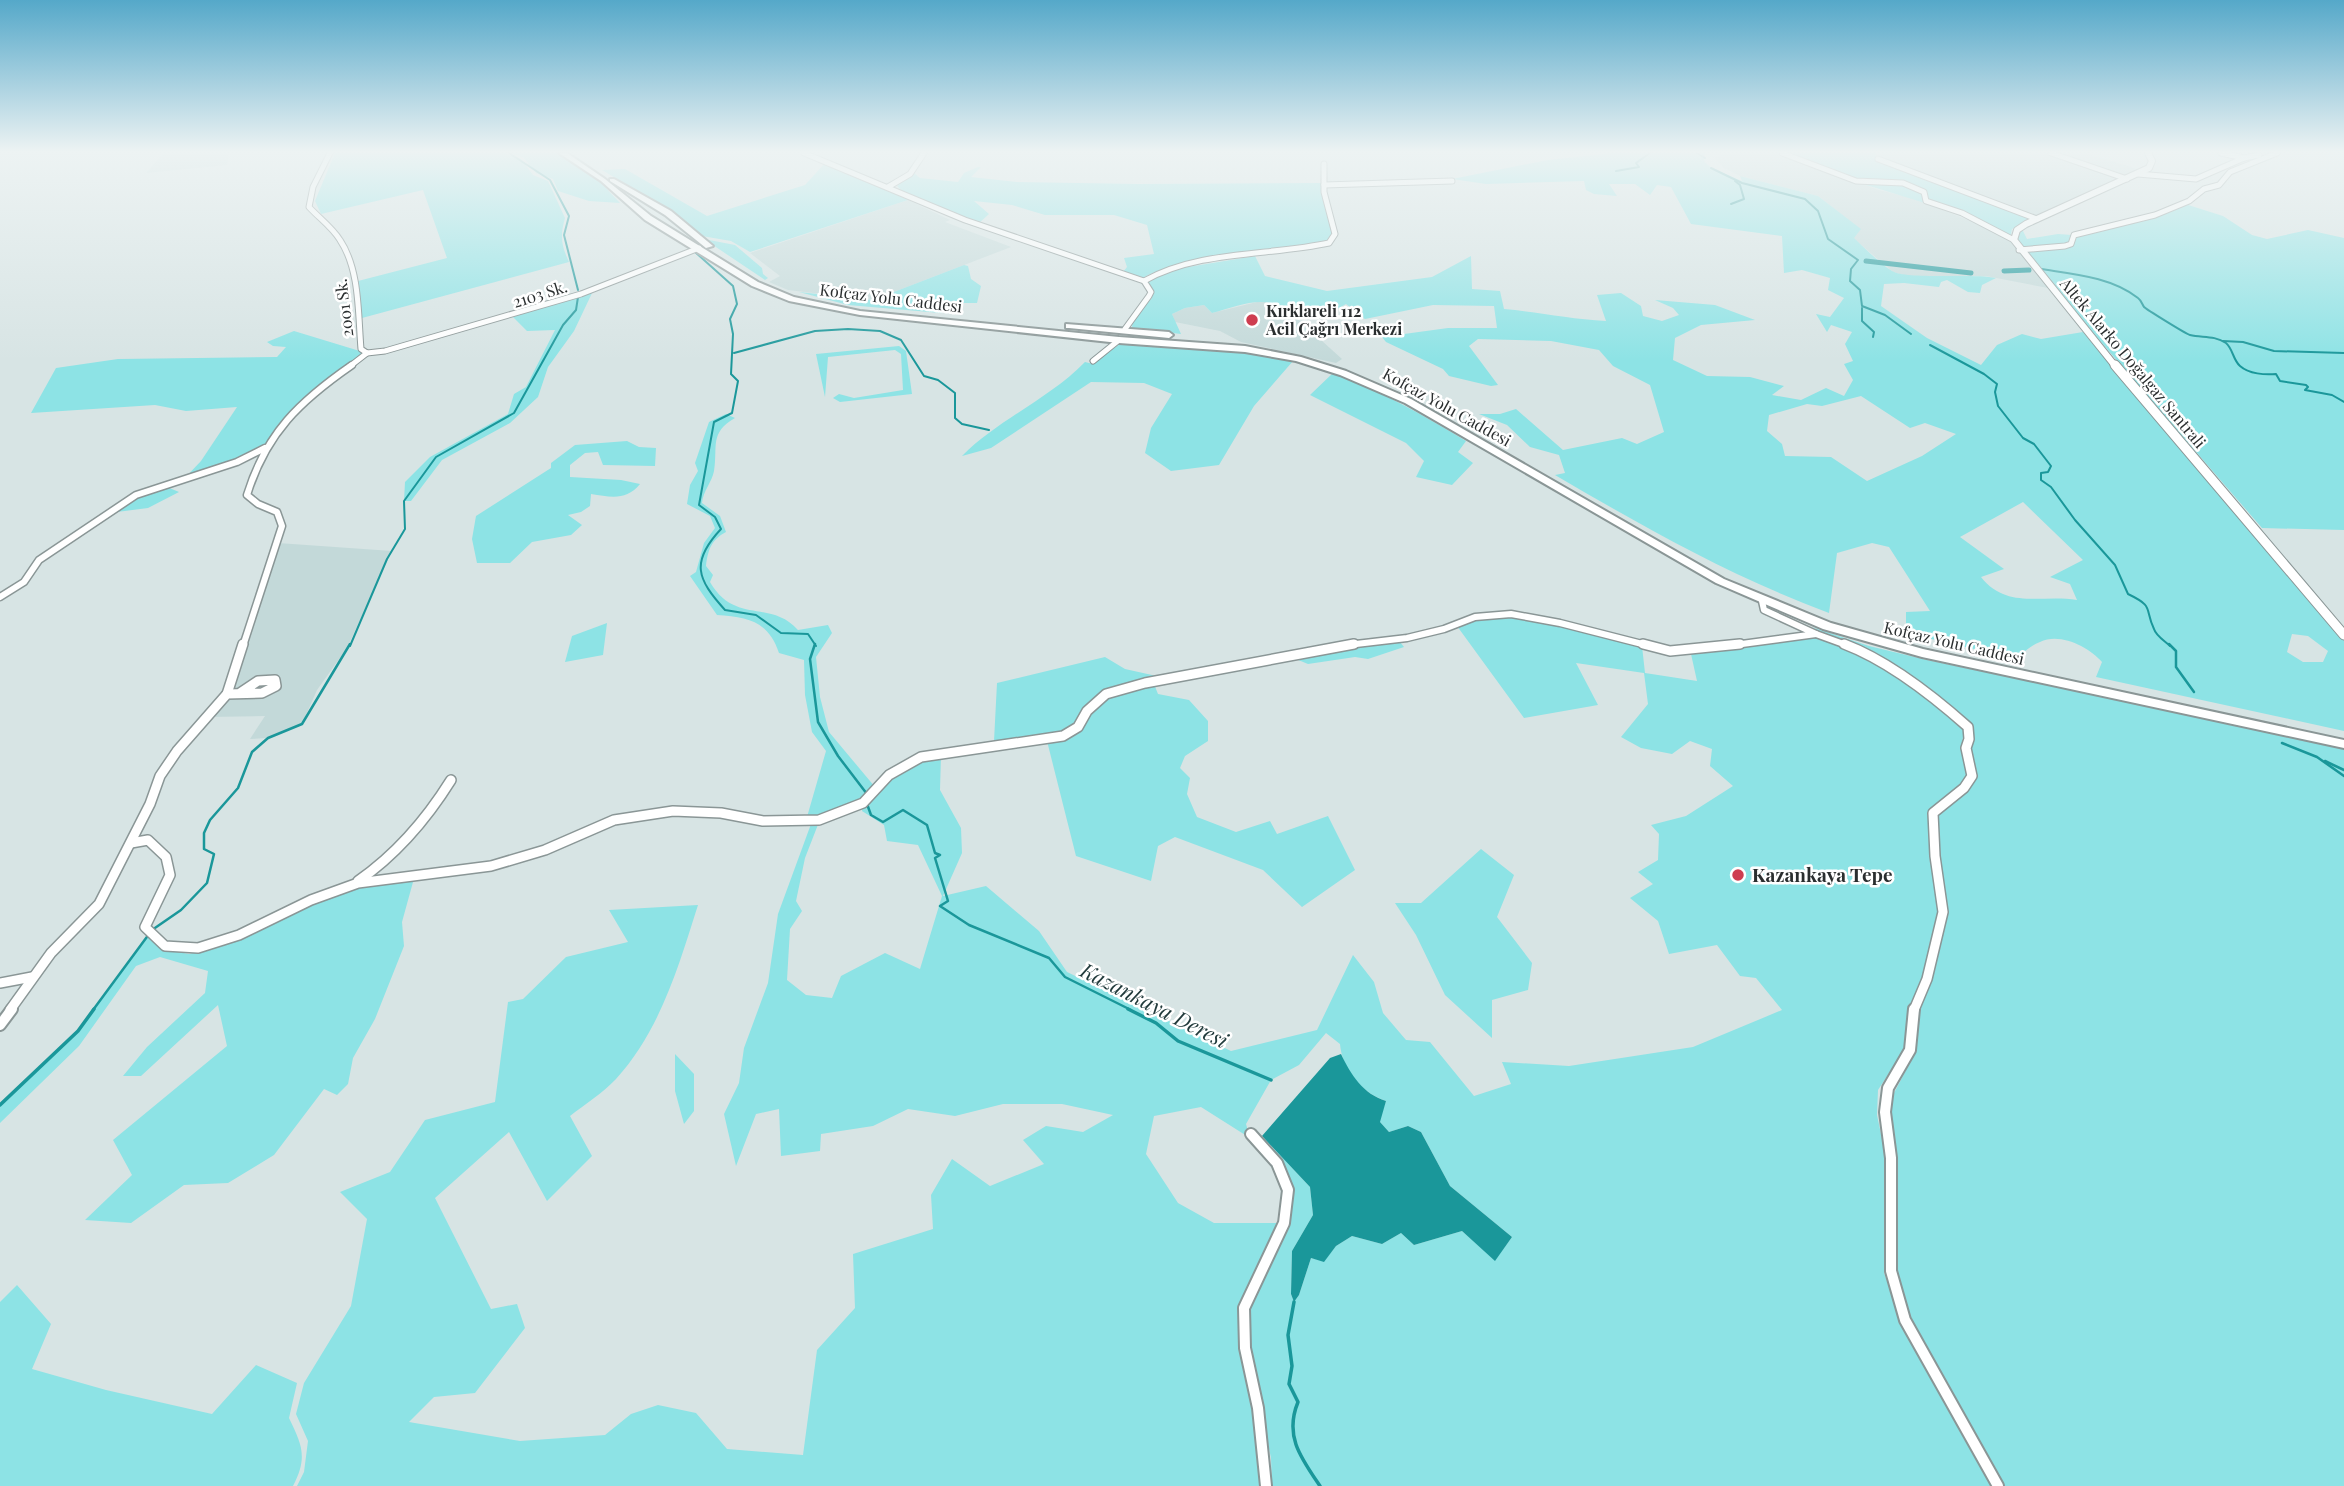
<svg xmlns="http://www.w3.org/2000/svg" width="2344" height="1486" font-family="'Playfair Display',serif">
	<rect width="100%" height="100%" fill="#d7e4e4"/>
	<!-- built -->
	<g fill="#c3d9d9">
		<path d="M164,153H229L227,165L146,173Z"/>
		<path d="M1725,153H1778L1879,190L1912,198L1996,231L2012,240L2048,288L1986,276H1906L1893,272L1853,238L1860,229L1818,196L1740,176L1724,168L1715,158Z"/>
		<path d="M1876,153H2049L2123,179L2034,219L1877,159Z"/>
		<path d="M2063,153H2085L2141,170L2126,178L2058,154Z"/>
		<path d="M908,200L950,220L945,222L1011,247L873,300L788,290L769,282L780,276L750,253Z"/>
		<path d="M1265,300L1279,304L1290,312L1342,359L1336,363L1241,342L1220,331L1175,322L1172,314L1185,308L1204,305L1212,313Z"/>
		<path d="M278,543L392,551L347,648L317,690L302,724L268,738L250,739L265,716L206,717L231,687Z"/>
	</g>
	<!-- green -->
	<g fill="#8de3e5" fill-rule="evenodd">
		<path d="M335,153H505L521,159L533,175L548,181L565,218C560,236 561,245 569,262L362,318L358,281L447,258L423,190L321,214L315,201Z"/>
		<path d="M512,153H557L602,184L620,203L589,201L558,191L553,179L536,173L524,158Z"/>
		<path d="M1612,153H1705L1704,161L1711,168L1742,181L1740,176L1818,196L1861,229L1854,238C1866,249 1878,262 1892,271C1907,280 1973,273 1996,278L1982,285L1980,293L1968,292L1947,280L1941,282L1939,287L1904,283L1884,284L1881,306L1927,338L1981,365L1997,345L2022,334L2041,339L2083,332L2344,638V731L2096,677L2102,662C2089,647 2060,632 2040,642C2031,645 2023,653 2016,659L1906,633V612L1930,611L1889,547L1872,543L1837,553L1829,613C1732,577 1644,527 1555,475L1565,473L1559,455L1530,447L1507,425L1479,414H1500L1516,409L1563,450L1622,438L1637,444L1664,432L1650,385L1613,366L1599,350L1551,341L1478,339L1469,346L1498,385L1491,386L1449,376L1443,369L1386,342L1382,337L1448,328H1497L1494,306L1433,305L1365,319L1346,304L1332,312L1321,306L1290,312C1264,293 1241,306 1212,313L1204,305L1185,308L1172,314L1181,334L1132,328L1133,316L1152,298L1149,282L1151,278L1182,268L1255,256L1265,276L1327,291L1432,277L1471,256L1472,289L1500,291L1504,309C1539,312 1570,319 1606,321L1597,295L1621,293L1641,306L1643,316L1662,321L1679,315L1673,308L1655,300L1715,305L1755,320L1701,325L1675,338L1673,360L1707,376L1750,377L1784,386L1772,395L1801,400L1826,388L1844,396L1853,380L1844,364L1853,361L1845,344L1852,332L1831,325L1827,332L1816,314L1830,317L1844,298L1828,290L1830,278L1802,270L1784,273L1782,236L1691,224L1671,187L1657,185L1650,195L1635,184H1609L1617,196L1594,194L1586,190L1584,181L1486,184L1452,179L1548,160ZM1861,396L1910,428L1925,423L1956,434L1922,456L1867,481L1831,457L1785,456L1782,444L1767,431L1769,415L1807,404L1822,406ZM2023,502L2083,560L2050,577L2070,584L2077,600C2042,594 2007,610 1981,577L2004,569L1960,537ZM2292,634L2308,636L2328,651L2323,662H2303L2287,652Z"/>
		<path d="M1784,153H1876L1877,159L2034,219L2012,229L2010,239C1939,198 1856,190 1784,153Z"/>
		<path d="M826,162L908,200L750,252L731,241L702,236L676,214L602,170L625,169L707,216L805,185Z"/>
		<path d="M978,167H981L971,177L1017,182L1138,184L1322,183L1323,200L1332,233L1326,242C1289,248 1166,259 1142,279L1122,273L1127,267L1124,258L1154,254L1147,225L1114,215H1045L1012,205L974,201L989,214L978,224L902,191L897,186L914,173L920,178L958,182L964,173Z"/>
		<path d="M2185,204L2223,216L2252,235L2267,239L2308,230L2344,238V530L2262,528L2022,251L2067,247L2077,236Z"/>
		<path d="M2022,229L2027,239L2058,234L2072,235L2069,243L2020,249L2016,240Z"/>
		<path d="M704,239L735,245L762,268L763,274L768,278L765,280Z"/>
		<path d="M964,265L968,266L971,279L981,286L977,303H953L941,313L848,305L799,292L873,300Z"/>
		<path d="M593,291L574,331L548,367L538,397L510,423L442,460L411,501H404L405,482L430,457L508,414L514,394L526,387L555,330L527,331L513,317Z"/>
		<path d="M294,331L363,352L348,368L318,386L285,417L263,448L236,462L182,481L201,461L237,407L186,411L155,405L31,413L56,368L118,359L277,357L286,347L273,346L267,342Z"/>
		<path d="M1121,343L1216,348L1293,361L1254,406L1219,465L1171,471L1145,453L1151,428L1172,394L1144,383L1091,382L991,448L962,456C999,419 1049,399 1085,362L1093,364Z"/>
		<path d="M899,346L906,351L912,394L840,402L833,398L839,394L854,398L903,390L901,354L895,350L828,357L825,397L816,354Z"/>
		<path d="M1333,373C1381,391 1423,415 1466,441L1458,452L1473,463L1452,485L1416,477L1424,461L1406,443L1310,395Z"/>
		<path d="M726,414L735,418C709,433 718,446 714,471C712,482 703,491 702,503L720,516L726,532C711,540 708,550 706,566L713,575L710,582C735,625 770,599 798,630L828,625L832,633L816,657L820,697L829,732L875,787C857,804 832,816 807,817L826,751L812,732L805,695L804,660L779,653C768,621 748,617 717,615L690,576L696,572L704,543L715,528L710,516L687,504L690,485L698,471L695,463L709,422Z"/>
		<path d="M627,441L639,447L656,448L655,466L603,465L598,452L585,453L570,465V477L621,480L640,484C626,501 611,497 591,494L590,506L581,512L568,515L582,525L571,535L532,542L510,563H477L472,539L476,516L551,468V463L575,445Z"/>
		<path d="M167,487L179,492L148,508L109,513L138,497Z"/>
		<path d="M1511,615L1559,624L1642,646L1645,673L1697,681L1691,654L1816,636L1858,651L1934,700L1965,727L1961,747L1969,775C1958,791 1942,798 1929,812L1939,911L1923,977L1909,1009L1904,1050L1878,1090L1877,1115L1886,1158L1884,1273L1906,1333L1993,1486H1272L1271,1458L1248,1347V1308L1288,1223L1291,1190L1279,1161L1258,1139L1262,1136L1310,1187L1313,1215L1292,1251L1291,1294L1294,1302L1299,1295L1311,1258L1324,1261L1336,1246L1352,1236L1382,1244L1401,1233L1414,1245L1462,1231L1495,1260L1512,1237L1450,1186L1421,1132L1408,1126L1389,1132L1379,1121L1386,1101C1362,1093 1342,1070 1340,1044L1326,1033L1299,1065L1271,1080L1246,1124L1250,1138L1201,1107L1154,1116L1146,1154L1178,1203L1214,1223H1281L1240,1306L1239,1350L1254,1412L1262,1486H297L304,1472L308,1441L296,1414L304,1383L351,1306L367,1219L340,1192L390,1172L425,1120L495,1102L508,1002L523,999L566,957L628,942L609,910L698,905C679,965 660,1031 616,1079C603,1093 585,1104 570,1116L592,1156L547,1201L509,1132L435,1198L491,1309L517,1304L525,1328L475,1393L434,1397L409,1422L520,1441L605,1435L631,1414L658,1405L696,1413L727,1449L803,1455L817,1350L855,1308L853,1254L933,1229L931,1195L952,1159L990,1186L1044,1164L1023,1140L1046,1126L1083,1132L1113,1115L1062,1104H1003L955,1116L908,1109L873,1126L821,1134L820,1151L781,1156L779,1109L756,1114L736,1166L724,1114L739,1083L744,1048L768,983L778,914L811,824L819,822L805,858L796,901L802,911L790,929L787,980L806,995L832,998L841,976L885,953L920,969L942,896L918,845L887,841L884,825L862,811C867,786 918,759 941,755L940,790L961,828L962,853L943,896L986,886L1039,931L1067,972L1231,1051L1317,1030L1353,955L1374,982L1383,1013L1406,1040L1430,1042L1474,1096L1511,1084L1502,1062L1569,1066L1693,1047L1782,1010L1756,978L1740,976L1717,945L1669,954L1658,921L1630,898L1653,884L1638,872L1658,860L1659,834L1651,825L1686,816L1733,786L1710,766L1712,749L1690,741L1672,754L1641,748L1621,737L1648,704L1644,673L1576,663L1598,705L1524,718L1457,626L1477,618Z"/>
		<path d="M607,623L603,655L565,662L572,636Z"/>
		<path d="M1812,627L1869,646L1927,660L2344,747V1486H2005L1932,1362L1911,1321L1895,1266L1897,1159L1889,1114L1894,1093L1914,1055L1921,1000L1947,912L1939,859L1938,815L1968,791L1977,776L1970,748L1972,727L1940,697Z"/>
		<path d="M1399,641L1404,647L1368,659L1355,657L1308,664L1291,657Z"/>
		<path d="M1105,657L1125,669L1161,677L1105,692L1083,708L1075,725L1063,733L994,741L997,683Z"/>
		<path d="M1154,684L1158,694L1189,700L1208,721V741L1185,756L1180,768L1190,778L1187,794L1197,817L1236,832L1270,821L1277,834L1328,816L1355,870L1302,907L1263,870L1175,837L1158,846L1151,881L1076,856L1047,741C1092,735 1077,720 1106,698C1118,689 1140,688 1154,684Z"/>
		<path d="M1481,849L1514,875L1497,917L1532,963L1528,990L1492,1000V1038L1445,995L1416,935L1395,903H1421Z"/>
		<path d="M403,881L413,882L402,922L404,946L375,1019L353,1058L348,1084L337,1095L324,1089L274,1155L228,1183L184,1185L131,1223L85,1220L132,1175L113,1140L227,1046L218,1005L141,1076H123L147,1047L205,993L208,971L160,957L136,966L79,1046L0,1123V1105L78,1031L148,935L162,949L189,954L228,943L308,905L353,888Z"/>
		<path d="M675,1054L694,1074V1111L684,1124L675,1091Z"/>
		<path d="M17,1285L51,1324L32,1369L106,1390L212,1414L256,1365L297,1383L289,1418C302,1445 308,1457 293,1486H0V1302Z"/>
	</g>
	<!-- water -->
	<path fill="#1a979a" d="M1341,1054C1351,1075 1363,1094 1386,1101L1380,1122L1389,1132L1408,1126L1421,1132L1450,1186L1512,1237L1495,1261L1462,1231L1414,1245L1401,1233L1382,1244L1352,1236L1336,1246L1324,1262L1311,1258L1299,1295L1294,1302L1291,1294L1292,1251L1313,1215L1310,1187L1262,1136L1330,1058Z"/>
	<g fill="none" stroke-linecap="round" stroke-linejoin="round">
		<!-- stream-far2 -->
		<g stroke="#1a979a" stroke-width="2">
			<path d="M509,153L550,180L569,216L564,235L578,290"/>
			<path d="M1697,153L1705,158"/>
			<path d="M1711,168L1742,183L1805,199L1818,211L1828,239L1858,260L1851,269L1850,281L1860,290L1862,306L1885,315L1911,334"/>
			<path d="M1616,171L1639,167L1636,163L1650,153"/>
			<path d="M1731,204L1744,199L1740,185L1735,181"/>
			<path d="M695,252L733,286L737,304L730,319L733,334L731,374L738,381L732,413L714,422L699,505L715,517L721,529C690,562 697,579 725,610L756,615L781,633L808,634L816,646"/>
			<path d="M2041,269C2073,274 2112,277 2138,298C2141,300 2142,304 2144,307C2146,309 2186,334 2190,335C2202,338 2214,335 2226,343C2233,349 2233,360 2240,366C2249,374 2265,375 2276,374L2280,381L2306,385L2308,387L2305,390L2332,395L2344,402"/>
			<path d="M1862,308V321L1874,332L1873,337"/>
			<path d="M2223,341L2243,342L2274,351L2344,353"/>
			<path d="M1930,345L1984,374L1997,384L1995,392L1998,406L2023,438L2034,444L2051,466L2048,472L2041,473V480L2051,487L2075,520L2115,565L2128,594C2155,607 2144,608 2154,629C2156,636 2165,641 2170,646"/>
			<path d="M734,353L815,331L848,329L880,331L901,340L924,376L938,380L955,393V418L962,424L989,430"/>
			<path d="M350,646L387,559L405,529L404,501L436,457L514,413L563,325L576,310L578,297"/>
		</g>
		<!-- stream-far1 -->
		<g stroke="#1a979a" stroke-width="2.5">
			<path d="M815,644L810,659L818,722L838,756L867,794"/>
			<path d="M2169,644L2176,651V667L2194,692"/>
			<path d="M2282,743L2317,757L2344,776"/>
			<path d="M2325,761L2344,770"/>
			<path d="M867,804L871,815L883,822L903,810L927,825L935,853L940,855L935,858L948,901L940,906L969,925L1049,958L1065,977L1131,1010"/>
			<path d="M93,1010L152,930L181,910L207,883L214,854L204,849V833L210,820L238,788L252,752L268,738L302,724L350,644"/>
		</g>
		<!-- stream -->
		<g stroke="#1a979a" stroke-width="3.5">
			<path d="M1128,1009L1156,1023L1178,1041L1271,1080"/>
			<path d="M0,1105L78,1031L94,1009"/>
			<path d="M1294,1302L1288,1335L1292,1366L1289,1384L1298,1402C1284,1436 1301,1458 1320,1486"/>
		</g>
		<!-- canal -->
		<g stroke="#1a979a" stroke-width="5">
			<path d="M1866,261L1971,273"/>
			<path d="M2004,271L2029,270"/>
		</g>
		<defs>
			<g id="minor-far3">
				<path d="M330,153L313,187L309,207C319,218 332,227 340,240C360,270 358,314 361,349L367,353L385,351L581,294L699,248"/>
				<path d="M804,153L965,220L1144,281"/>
				<path d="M1782,153L1856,181L1903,183L1924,192L1926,201L1962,213L2014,240"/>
				<path d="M2051,153L2127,179"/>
				<path d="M2221,153L2244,158"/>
				<path d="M1878,159L2037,219"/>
				<path d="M2138,174L2196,179L2244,158L2259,155"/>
				<path d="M1324,185L1452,181"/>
				<path d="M888,187L910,174L924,153"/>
				<path d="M2019,250L2065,246L2071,244L2074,235L2155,215L2189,201L2204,189L2219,185L2230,172L2277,153"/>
				<path d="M1125,329L1149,296L1151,292L1144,281C1199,250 1269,256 1329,243L1335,234L1324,192V164"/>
				<path d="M1093,361L1119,340"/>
				<path d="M349,367L367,353"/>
			</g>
			<g id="minor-far2">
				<path d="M0,597L24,582L39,560L136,495L237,462L265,448"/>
				<path d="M1816,634L1849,646"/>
				<path d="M243,646L282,526L277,512L258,504L247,495C266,433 300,401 352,365"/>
				<path d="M1339,646L1407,638L1444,629L1475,617L1511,614L1560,623L1650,646"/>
				<path d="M1727,646L1816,634L1764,610L1762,601"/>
			</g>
			<g id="minor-far1">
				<path d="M1643,644L1670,651L1740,644"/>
				<path d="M1844,644C1889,661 1932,695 1968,727L1969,739L1966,748L1972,776L1964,788L1933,813L1935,856L1943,912L1927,979L1914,1010"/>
				<path d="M227,694L243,644"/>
				<path d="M131,843L148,840L166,857L170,875L145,927L165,946L198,948L239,935L311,900L358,883L491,866L545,850L614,820L673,811L721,813L763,821L819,820L863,803L889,775L921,757L1063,736L1078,727L1087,711L1106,694L1145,683L1354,644"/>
				<path d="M358,881C397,854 426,820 451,780"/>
				<path d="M0,983L32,977"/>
				<path d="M10,1010L51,953L99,904L150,804L160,776L177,751L227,694L262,693L276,686L275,680L258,681L240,693"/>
			</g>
			<g id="minor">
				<path d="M1914,1009L1910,1050L1888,1088L1885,1112L1891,1158V1271L1905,1320L1998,1486"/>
				<path d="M0,1025L12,1009"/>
				<path d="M1251,1134L1277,1163L1288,1190L1284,1223L1244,1308L1245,1348L1258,1408L1266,1486"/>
			</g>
			<path id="tertiary-far1" d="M2116,367L2014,240L2017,230L2026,224L2149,168L2152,161L2148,153"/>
			<path id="tertiary" d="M2115,365L2344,635"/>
			<g id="secondary">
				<path d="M559,153H567L605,179L651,216L758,282L794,297L860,311L1119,337L1245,346L1301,357L1346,371L1411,399L1724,579L1831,623L1923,649L2344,740V748L1922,657L1823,629L1716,583L1405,403L1340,375L1296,361L1245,352L1119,343L860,315L789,301L752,286L645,220L601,181Z"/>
				<path d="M610,179H614L671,211L713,246L706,248L665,215L610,181Z"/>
				<path d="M1066,324L1169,332L1173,335L1169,338L1069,328H1066Z"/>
			</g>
		</defs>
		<!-- minor-far3 casing -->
		<use href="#minor-far3" stroke="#8a9696" stroke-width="7"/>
		<!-- minor-far2 casing -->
		<use href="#minor-far2" stroke="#8a9696" stroke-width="9"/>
		<!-- minor-far1 casing -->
		<use href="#minor-far1" stroke="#8a9696" stroke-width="12"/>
		<!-- minor casing -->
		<use href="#minor" stroke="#8a9696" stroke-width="14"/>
		<!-- tertiary-far1 casing -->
		<use href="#tertiary-far1" stroke="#8a9696" stroke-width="8"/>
		<!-- tertiary casing -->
		<use href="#tertiary" stroke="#8a9696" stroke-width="11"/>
		<!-- secondary casing -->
		<use href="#secondary" stroke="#8a9696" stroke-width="4"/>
		<!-- minor-far3 -->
		<use href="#minor-far3" stroke="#fff" stroke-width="5"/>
		<!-- minor-far2 -->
		<use href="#minor-far2" stroke="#fff" stroke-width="6"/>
		<!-- minor-far1 -->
		<use href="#minor-far1" stroke="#fff" stroke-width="9"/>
		<!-- minor -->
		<use href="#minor" stroke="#fff" stroke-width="10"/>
		<!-- tertiary-far1 -->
		<use href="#tertiary-far1" stroke="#fff" stroke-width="6"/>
		<!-- tertiary -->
		<use href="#tertiary" stroke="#fff" stroke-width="9"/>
		<!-- secondary -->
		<use href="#secondary" fill="#fff" fill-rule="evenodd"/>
	</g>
	<!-- sky -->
	<linearGradient id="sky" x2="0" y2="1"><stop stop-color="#55a8c9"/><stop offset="0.42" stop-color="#edf3f3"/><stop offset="1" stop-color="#edf3f3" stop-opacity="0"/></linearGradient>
	<rect width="2344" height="361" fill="url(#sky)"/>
	<!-- markers -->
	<g fill="#ce3d50" stroke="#fff" stroke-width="2.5">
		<circle cx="1252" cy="320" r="7"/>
		<circle cx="1738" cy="875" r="7"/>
	</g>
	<g text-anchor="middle" stroke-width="5" stroke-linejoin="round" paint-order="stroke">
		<!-- far-street labels -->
		<g font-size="16" fill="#2a2e2f" stroke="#fff">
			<text transform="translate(540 294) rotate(-17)" y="6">2103 Sk.</text>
			<text transform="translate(891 298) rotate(7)" y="6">Kofçaz Yolu Caddesi</text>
			<text transform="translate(344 308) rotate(-97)" y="6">2001 Sk.</text>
			<text transform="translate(2133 363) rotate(50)" y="6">Altek Alarko Doğalgaz Santrali</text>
			<text transform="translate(1447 407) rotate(29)" y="6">Kofçaz Yolu Caddesi</text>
			<text transform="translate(1954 643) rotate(13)" y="6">Kofçaz Yolu Caddesi</text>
		</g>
		<!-- far-poi labels -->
		<g font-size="16" font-weight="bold" fill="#2a2e2f" stroke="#fff" text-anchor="start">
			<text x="1266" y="317">Kırklareli 112<tspan x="1266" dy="18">Acil Çağrı Merkezi</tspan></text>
		</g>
		<!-- poi labels -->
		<g font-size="19" font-weight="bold" fill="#2a2e2f" stroke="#fff" text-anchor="start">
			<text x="1752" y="882">Kazankaya Tepe</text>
		</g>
		<!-- water labels -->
		<g font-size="21" font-style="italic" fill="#223b3c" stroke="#fff">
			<text transform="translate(1154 1006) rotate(27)" y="7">Kazankaya Deresi</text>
		</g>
	</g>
</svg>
